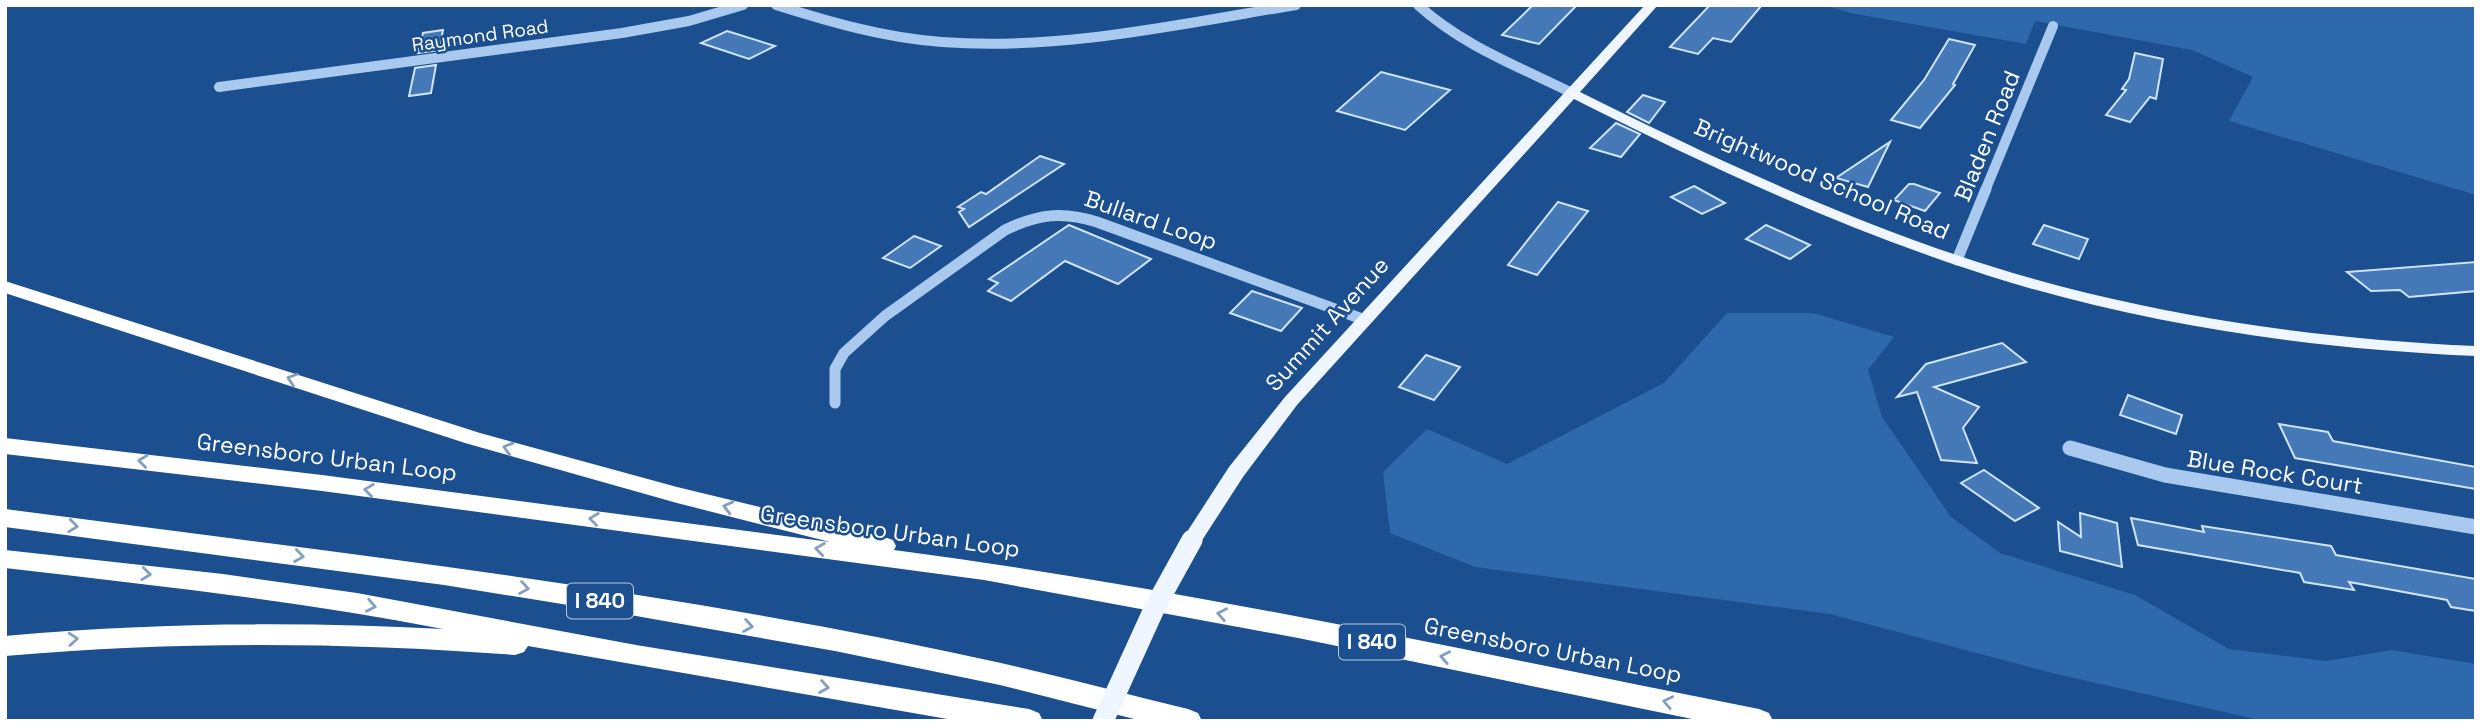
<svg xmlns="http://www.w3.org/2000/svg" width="2481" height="726" font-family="'Space Grotesk',sans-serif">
	<rect width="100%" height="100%" fill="#1b4f8f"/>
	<!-- green -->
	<g fill="#2e69ad">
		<path d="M1824,5H2476V195L2229,121L2253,77L2192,50L2035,21L2026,44L1850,13Z"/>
		<path d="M1727,313H1813L1894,337L1868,370L1882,417L1951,517L2000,553L2135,595L2229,649L2326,661L2391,650L2476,664V721H2264L2052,673L1830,614L1475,567L1390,533L1383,472L1427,429L1507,464L1664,383Z"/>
	</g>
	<!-- building -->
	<g fill="#4478b7" stroke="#cfe3fa" stroke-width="2">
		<path d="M1533,5H1577L1539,44L1502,35Z"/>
		<path d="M1710,5H1762L1731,42L1713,38L1698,54L1670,47Z"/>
		<path d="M443,30L439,50L418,53L423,33Z"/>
		<path d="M727,31L775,46L749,59L701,43Z"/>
		<path d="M1949,39L1975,45L1953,84L1955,85L1920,128L1891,120L1924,80Z"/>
		<path d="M2135,53L2163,59L2156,99L2150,97L2130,122L2106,115L2126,90L2122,89L2129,79Z"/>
		<path d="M436,65L431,93L409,96L415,68Z"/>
		<path d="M1381,72L1450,90L1405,130L1337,111Z"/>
		<path d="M1643,95L1665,102L1649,123L1627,112Z"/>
		<path d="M1616,123L1640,134L1621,157L1590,148Z"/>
		<path d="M1890,142L1868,187L1836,178Z"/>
		<path d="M1040,156L1064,164L969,227L959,212L964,209L958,207L981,192L986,194Z"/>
		<path d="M1909,184H1914L1940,193L1925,211L1894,200Z"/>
		<path d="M1694,186L1725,203L1702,214L1671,197Z"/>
		<path d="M1558,202L1588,211L1537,275L1508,265Z"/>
		<path d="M1069,225L1151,259L1118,284L1065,261L1011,301L988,291L998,283L989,279Z"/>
		<path d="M1766,225L1810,245L1790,259L1746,239Z"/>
		<path d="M2044,225L2088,239L2079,259L2033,244Z"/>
		<path d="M914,236L941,246L910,268L883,258Z"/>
		<path d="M2476,262V291L2409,297L2400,290L2371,291L2347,272Z"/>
		<path d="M1252,291L1302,308L1281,331L1230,313Z"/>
		<path d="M2002,343L2026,362L1934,387L1979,407L1963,428L1977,463L1941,460L1917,392L1897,397L1926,364Z"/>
		<path d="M1426,355L1460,367L1434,400L1399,387Z"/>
		<path d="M2128,395L2182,415L2176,434L2120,415Z"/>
		<path d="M2279,424L2328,432L2333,441L2476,467V489L2295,458Z"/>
		<path d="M1984,470L2039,508L2015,521L1961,483Z"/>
		<path d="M2080,513L2117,523L2122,567L2060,551L2058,522L2081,537Z"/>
		<path d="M2131,518L2204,532L2202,526L2331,546L2336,555L2476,579V611L2451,607L2447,600L2349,582L2354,590L2304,582L2300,573L2138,545Z"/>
	</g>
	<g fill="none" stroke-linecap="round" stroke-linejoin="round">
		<!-- minor-far2 -->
		<g stroke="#a9c9ee" stroke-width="10">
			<path d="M776,5C830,22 885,38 942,42C1061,51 1180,24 1296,5"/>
			<path d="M1418,5C1463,46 1518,66 1572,93"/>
			<path d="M219,87L622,33L689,21L743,5"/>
			<path d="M1985,191L2053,26"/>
		</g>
		<!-- minor-far1 -->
		<g stroke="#a9c9ee" stroke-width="11">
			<path d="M1957,260L1986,189"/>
			<path d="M835,403V369L844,353L885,316L1005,230C1038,214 1062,211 1097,222L1365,320"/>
		</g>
		<!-- minor -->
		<path stroke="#a9c9ee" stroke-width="15" d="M2070,448L2165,475L2476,527"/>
		<!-- major -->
		<path fill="#f0f6ff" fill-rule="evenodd" d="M1645,5H1658L1580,92C1743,173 1910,250 2087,293C2215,324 2344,340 2476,346V356C2319,349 2163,328 2012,283C1860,237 1715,170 1574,99L1297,405L1243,477L1199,545L1192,547L1185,545L1182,540L1185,535L1229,467L1285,397Z"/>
		<!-- highway -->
		<g fill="#fff" fill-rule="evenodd">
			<path d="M5,281L480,433L677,487L884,537L893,540L896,546L894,550C1184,588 1472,652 1759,709L1769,713L1773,721H1702L1298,638L984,580L322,491L5,454V438L322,475L830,542L677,503L465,443L5,293Z"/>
			<path d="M5,509C337,553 674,590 1001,663C1063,677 1126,694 1188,709L1198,713L1202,721H1142L1000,685L835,651L636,616L444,585L5,527Z"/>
			<path d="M5,550L223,574L357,593L636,645L1029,709L1039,713L1043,721H959L528,646L524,652L515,655C344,642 176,641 5,656V636C151,623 296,621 443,629C298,601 152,585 5,568Z"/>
		</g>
		<!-- major-bridge -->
		<path stroke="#f0f6ff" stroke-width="21" d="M1103,721L1155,607L1192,540"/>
	</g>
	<!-- one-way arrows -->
	<defs><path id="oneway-chevron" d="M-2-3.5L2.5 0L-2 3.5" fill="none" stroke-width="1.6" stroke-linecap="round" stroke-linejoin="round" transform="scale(1.75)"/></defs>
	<g stroke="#829ec1">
		<use href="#oneway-chevron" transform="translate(292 379) rotate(-162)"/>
		<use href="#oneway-chevron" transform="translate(508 448) rotate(-164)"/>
		<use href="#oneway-chevron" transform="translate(143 461) rotate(-173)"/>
		<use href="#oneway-chevron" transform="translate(369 490) rotate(-172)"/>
		<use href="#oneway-chevron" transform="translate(728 507) rotate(-166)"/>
		<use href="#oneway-chevron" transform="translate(594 519) rotate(-172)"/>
		<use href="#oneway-chevron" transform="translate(73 526) rotate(7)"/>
		<use href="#oneway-chevron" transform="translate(820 549) rotate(-172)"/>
		<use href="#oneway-chevron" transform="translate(299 556) rotate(8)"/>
		<use href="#oneway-chevron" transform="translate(146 574) rotate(7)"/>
		<use href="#oneway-chevron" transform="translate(524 588) rotate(9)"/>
		<use href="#oneway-chevron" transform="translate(371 606) rotate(11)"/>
		<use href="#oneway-chevron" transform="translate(1222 614) rotate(-169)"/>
		<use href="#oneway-chevron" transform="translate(748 626) rotate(10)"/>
		<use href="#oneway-chevron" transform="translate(73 639) rotate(-4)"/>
		<use href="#oneway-chevron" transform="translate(1445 657) rotate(-169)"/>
		<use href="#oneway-chevron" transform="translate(824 687) rotate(9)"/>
		<use href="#oneway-chevron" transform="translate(1668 702) rotate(-168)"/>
	</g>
	<g text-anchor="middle" stroke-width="5" stroke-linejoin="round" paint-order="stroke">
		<!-- far-street labels -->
		<g font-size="19" fill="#fff" stroke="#1b4f8f">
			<text transform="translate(480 35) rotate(-8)" y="7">Raymond Road</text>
		</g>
		<!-- shield labels -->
		<g fill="#1b4f8f" stroke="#bbcadd" stroke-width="2">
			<rect x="567" y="583.5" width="66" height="35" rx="5"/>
			<rect x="1339" y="624.5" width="66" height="35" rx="5"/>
		</g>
		<g font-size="21" font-weight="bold" fill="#fff">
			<text x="600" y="608">I 840</text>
			<text x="1372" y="649">I 840</text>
		</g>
		<!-- street labels -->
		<g font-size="23" fill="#fff" stroke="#1b4f8f">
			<text transform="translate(1987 136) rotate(-68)" y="8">Bladen Road</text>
			<text transform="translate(1822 179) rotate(23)" y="8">Brightwood School Road</text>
			<text transform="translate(1151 220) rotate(19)" y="8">Bullard Loop</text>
			<text transform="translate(1327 324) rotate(-48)" y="8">Summit Avenue</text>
			<text transform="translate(327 457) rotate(7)" y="8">Greensboro Urban Loop</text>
			<text transform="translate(2275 472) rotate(9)" y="8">Blue Rock Court</text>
			<text transform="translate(890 531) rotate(8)" y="8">Greensboro Urban Loop</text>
			<text transform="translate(1553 650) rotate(11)" y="8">Greensboro Urban Loop</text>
		</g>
	</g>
	<!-- border -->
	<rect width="2481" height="726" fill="none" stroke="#ffffff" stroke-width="14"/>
</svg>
